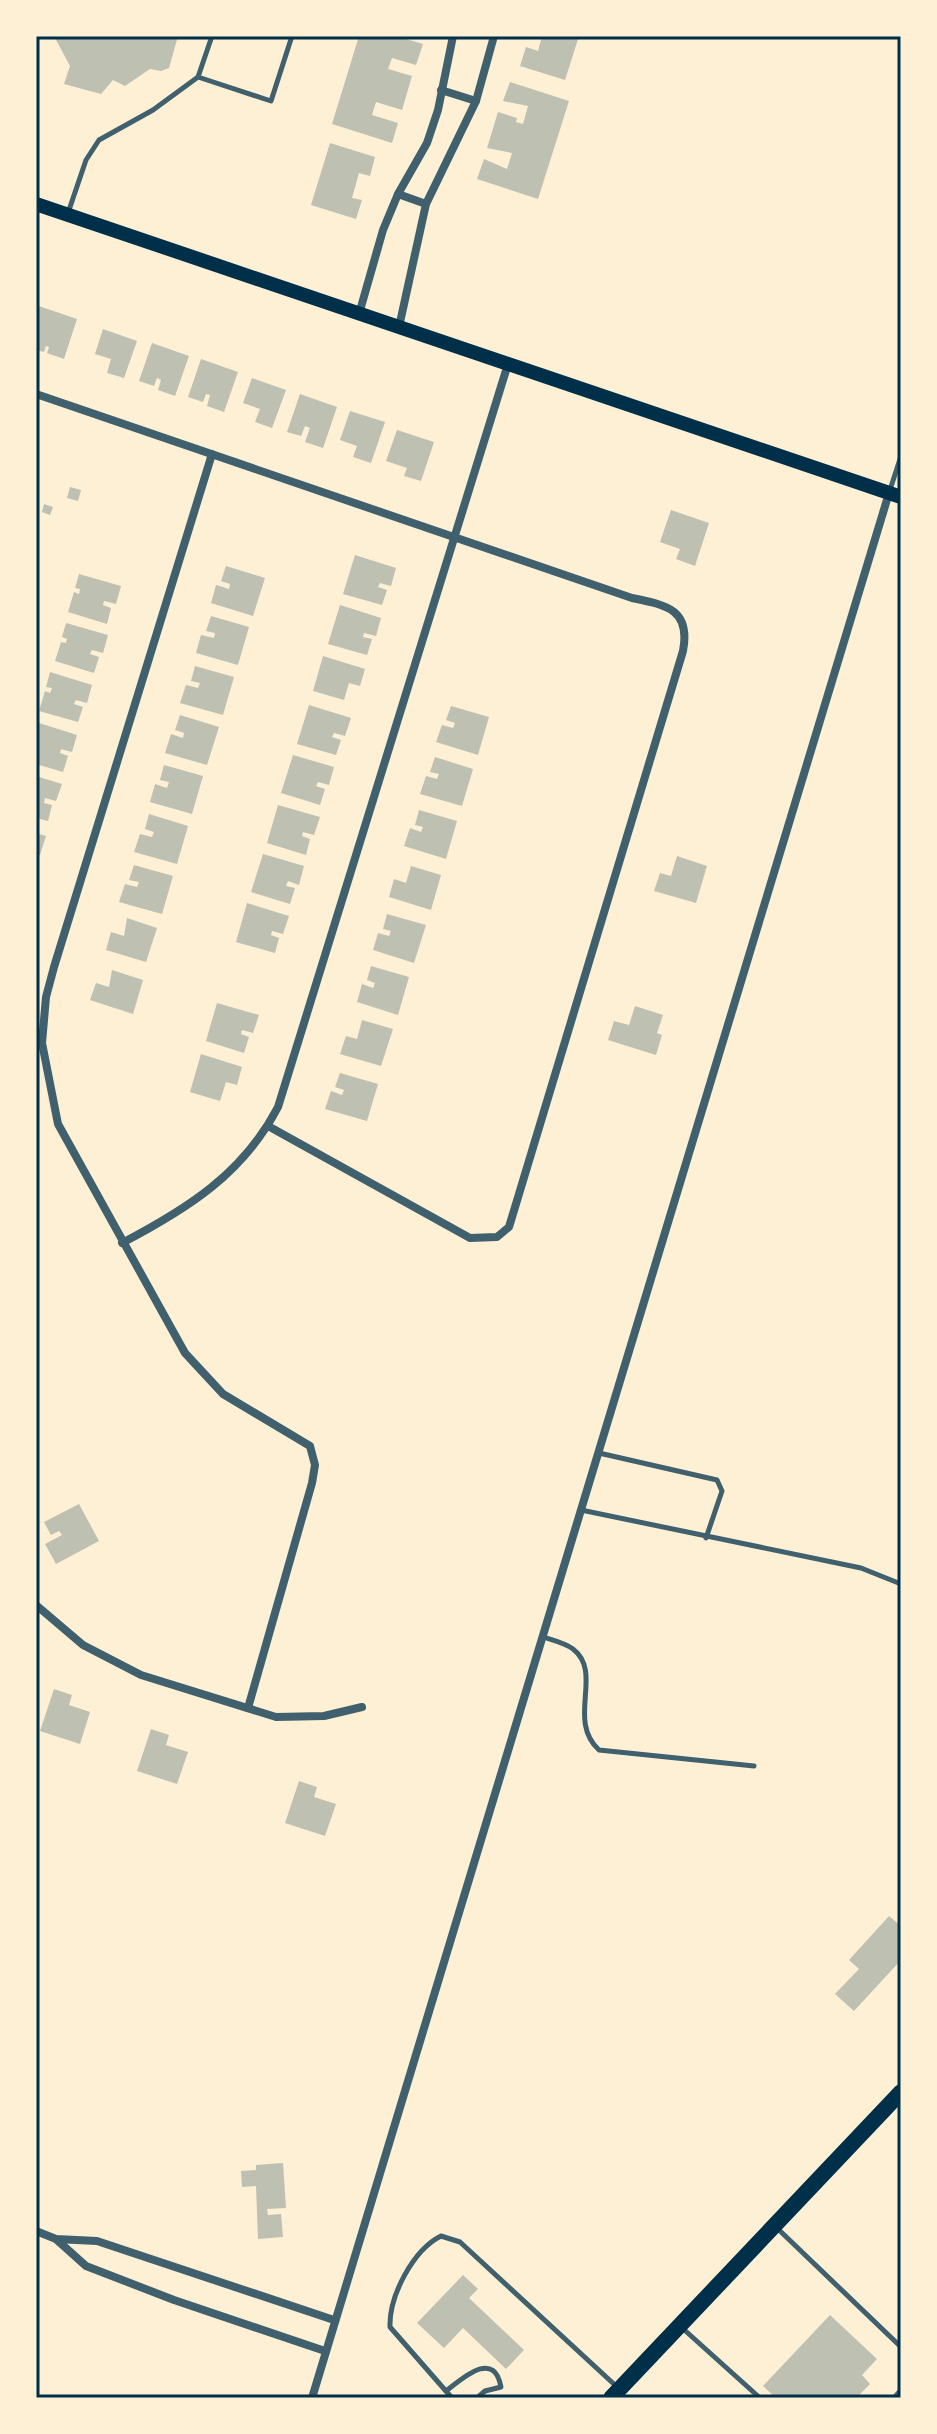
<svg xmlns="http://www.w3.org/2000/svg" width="937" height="2434" font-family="'Fira Sans',sans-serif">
	<rect width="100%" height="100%" fill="#fdf0d5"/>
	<!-- building -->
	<g fill="#bec0b2">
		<path d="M54,36H178L169,68L161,71L150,69L125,86L113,80L101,94L64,84L70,66Z"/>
		<path d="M359,36H396L423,44L416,65L392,58L388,69L412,76L402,110L376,102L372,115L398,123L392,143L332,124Z"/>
		<path d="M542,36H579L565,80L520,66L526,47L538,51Z"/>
		<path d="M510,82L569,101L538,199L477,179L484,159L507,169L512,153L487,148L498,112L517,118L516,122L523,124L528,106L503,101Z"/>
		<path d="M330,143L375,157L370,176L359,173L352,198L362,200L356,219L311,205Z"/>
		<path d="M36,305L77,319L64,359L47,353L49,347L46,346L44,352L36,350Z"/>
		<path d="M103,329L137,341L124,378L107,373L111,359L95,354Z"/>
		<path d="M152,343L189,356L175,396L158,390L161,380L157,378L154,386L139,381Z"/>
		<path d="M201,359L238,372L224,412L207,406L210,395L206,394L203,402L188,397Z"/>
		<path d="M252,378L286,390L272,428L255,422L260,409L243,403Z"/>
		<path d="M300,394L337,407L323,448L305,442L310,428L305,426L301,436L287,432Z"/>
		<path d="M350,411L385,422L371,463L353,457L357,446L340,440Z"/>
		<path d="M397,430L434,442L421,481L404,476L407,468L386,461Z"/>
		<path d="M70,487L81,490L78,501L67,498Z"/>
		<path d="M44,504L53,507L50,515L42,512Z"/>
		<path d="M671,510L709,523L695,566L676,559L680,549L660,542Z"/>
		<path d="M355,555L396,568L391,586L380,583L378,587L387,590L382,605L343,594Z"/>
		<path d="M226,566L265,578L253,616L211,603L216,585L229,589L230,584L221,581Z"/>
		<path d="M79,574L121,586L116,604L104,601L103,605L111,608L107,624L68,612L74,592L79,594L80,589L75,588Z"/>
		<path d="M340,605L381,618L376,636L364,633L363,637L372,639L367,655L328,644Z"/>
		<path d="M211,616L249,627L238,665L196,653L201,635L214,638L215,633L206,631Z"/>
		<path d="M66,623L108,635L103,653L92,650L90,654L99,657L94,673L55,661L61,642L66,643L67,639L62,637Z"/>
		<path d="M323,656L365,669L360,686L349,683L344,700L313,691Z"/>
		<path d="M195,666L234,677L223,715L180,703L186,685L198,688L200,683L191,681Z"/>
		<path d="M50,672L92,685L87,703L76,700L74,704L83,707L78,722L39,711L45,691L50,693L52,688L46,687Z"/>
		<path d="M309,705L351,718L345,736L334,733L332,737L341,740L336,755L297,744Z"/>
		<path d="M451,706L489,717L478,755L436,742L442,725L453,728L455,723L446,720Z"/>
		<path d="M180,715L219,727L207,765L165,753L171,734L183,738L184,733L175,730Z"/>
		<path d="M36,722L77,735L72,752L61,749L60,753L68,756L63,772L36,764Z"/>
		<path d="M293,755L334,767L329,785L318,782L316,786L325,789L320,805L281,793Z"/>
		<path d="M435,757L473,769L462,806L420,794L426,776L437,779L439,774L430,772Z"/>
		<path d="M164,765L203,776L192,814L150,802L155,784L167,788L169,782L160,780Z"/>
		<path d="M36,776L62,784L56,801L45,798L44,803L52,805L48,821L36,818Z"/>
		<path d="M278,805L320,817L314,835L303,832L302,836L310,839L306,855L267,843Z"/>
		<path d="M419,810L457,821L446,859L404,846L410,828L421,832L423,827L415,825Z"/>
		<path d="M149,814L188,826L177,864L134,852L140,834L152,837L154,832L145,829Z"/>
		<path d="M36,833L46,836L40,855L36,854Z"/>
		<path d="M263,854L304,866L299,885L288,881L286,886L295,888L290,904L251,892Z"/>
		<path d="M677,856L707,866L696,903L654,891L660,873L671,876Z"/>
		<path d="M134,865L173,876L162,914L119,902L125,884L137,887L139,882L129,880Z"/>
		<path d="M411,866L441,875L431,910L389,897L394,879L406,883Z"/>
		<path d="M247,903L289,916L283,934L272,931L271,935L279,938L275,953L236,942Z"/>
		<path d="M387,914L426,925L414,963L373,950L378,933L389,936L391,931L383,929Z"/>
		<path d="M127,918L157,928L146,962L106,950L111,932L124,936Z"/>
		<path d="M371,966L409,977L398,1015L357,1002L362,984L373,988L375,983L367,980Z"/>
		<path d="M112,970L143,980L133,1014L90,1000L96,983L109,987Z"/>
		<path d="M217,1003L259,1015L253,1033L242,1030L241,1034L249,1037L244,1053L206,1041Z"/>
		<path d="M635,1006L663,1015L657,1033L662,1035L656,1055L608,1040L614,1021L629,1025Z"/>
		<path d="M362,1020L393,1029L381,1066L340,1054L346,1036L357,1039Z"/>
		<path d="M201,1054L242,1067L237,1085L226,1082L220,1101L190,1092Z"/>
		<path d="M340,1073L378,1084L367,1121L325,1109L331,1091L342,1095L344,1090L335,1087Z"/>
		<path d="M79,1504L99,1541L56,1564L45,1544L62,1535L59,1531L51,1535L44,1522Z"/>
		<path d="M54,1689L72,1695L69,1705L90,1712L80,1744L40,1731Z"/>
		<path d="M151,1729L169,1735L166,1745L188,1752L177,1784L137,1771Z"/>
		<path d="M299,1781L317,1787L314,1797L336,1804L325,1836L285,1823Z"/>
		<path d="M889,1916L901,1926V1960L854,2011L835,1994L859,1969L849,1960Z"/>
		<path d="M283,2163L286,2208L267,2209L268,2215L281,2214L283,2237L258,2239L256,2186L242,2187L241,2171L256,2170V2165Z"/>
		<path d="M463,2275L478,2289L469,2298L524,2350L506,2369L463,2328L444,2348L417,2323Z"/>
		<path d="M830,2315L877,2359L862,2375L870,2384L856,2398H776L763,2386Z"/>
	</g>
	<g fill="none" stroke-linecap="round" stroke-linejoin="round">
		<!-- service -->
		<g stroke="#3f606c" stroke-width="5">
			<path d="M198,77L212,36"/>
			<path d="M68,213L86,160L99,140L153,110L198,77L271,101L292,36"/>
			<path d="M889,493L901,456"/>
			<path d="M599,1453L717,1480L722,1491L706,1538"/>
			<path d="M581,1510L861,1568L901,1584"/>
			<path d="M543,1637C552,1640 565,1643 573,1649C604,1673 566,1720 599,1750L754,1766"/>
			<path d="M778,2229L901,2347"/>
			<path d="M680,2326L760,2398"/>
			<path d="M446,2391C463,2378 494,2349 501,2387L485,2391L477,2398"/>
			<path d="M452,2398L390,2327C389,2296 413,2250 441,2236L460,2242L616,2386"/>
			<path d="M894,2398L901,2390"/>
		</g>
		<!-- minor -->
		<g stroke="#3f606c" stroke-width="8">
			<path d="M441,90L476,101"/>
			<path d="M398,194L426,204"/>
			<path d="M359,314L383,230L398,194L427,143L438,110L453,36"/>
			<path d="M399,327L426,204L476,101L494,36"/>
			<path d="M36,394L632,598C666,605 691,609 683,651L509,1227L497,1237L470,1238L268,1126"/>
			<path d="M212,454L54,967L46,997L42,1043L58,1124L185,1353L223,1394L310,1446L315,1465L312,1483L248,1708"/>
			<path d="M122,1243C187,1209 243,1174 278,1107L508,364"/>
			<path d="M36,1605L83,1645L141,1675L276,1717L324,1716L362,1707"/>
			<path d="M36,2231L56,2239L97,2241L334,2320"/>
			<path d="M57,2240L86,2266L174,2300L325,2351"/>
			<path d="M312,2398L889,493"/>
		</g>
		<!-- secondary -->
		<path stroke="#003049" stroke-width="14" d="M36,204L901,497"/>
		<!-- primary -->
		<path stroke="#003049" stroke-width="16" d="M611,2398L901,2092"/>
	</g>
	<!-- border -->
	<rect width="937" height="2434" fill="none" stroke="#fdf0d5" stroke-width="76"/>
	<rect x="38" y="38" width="861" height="2358" fill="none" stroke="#003049" stroke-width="3"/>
</svg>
